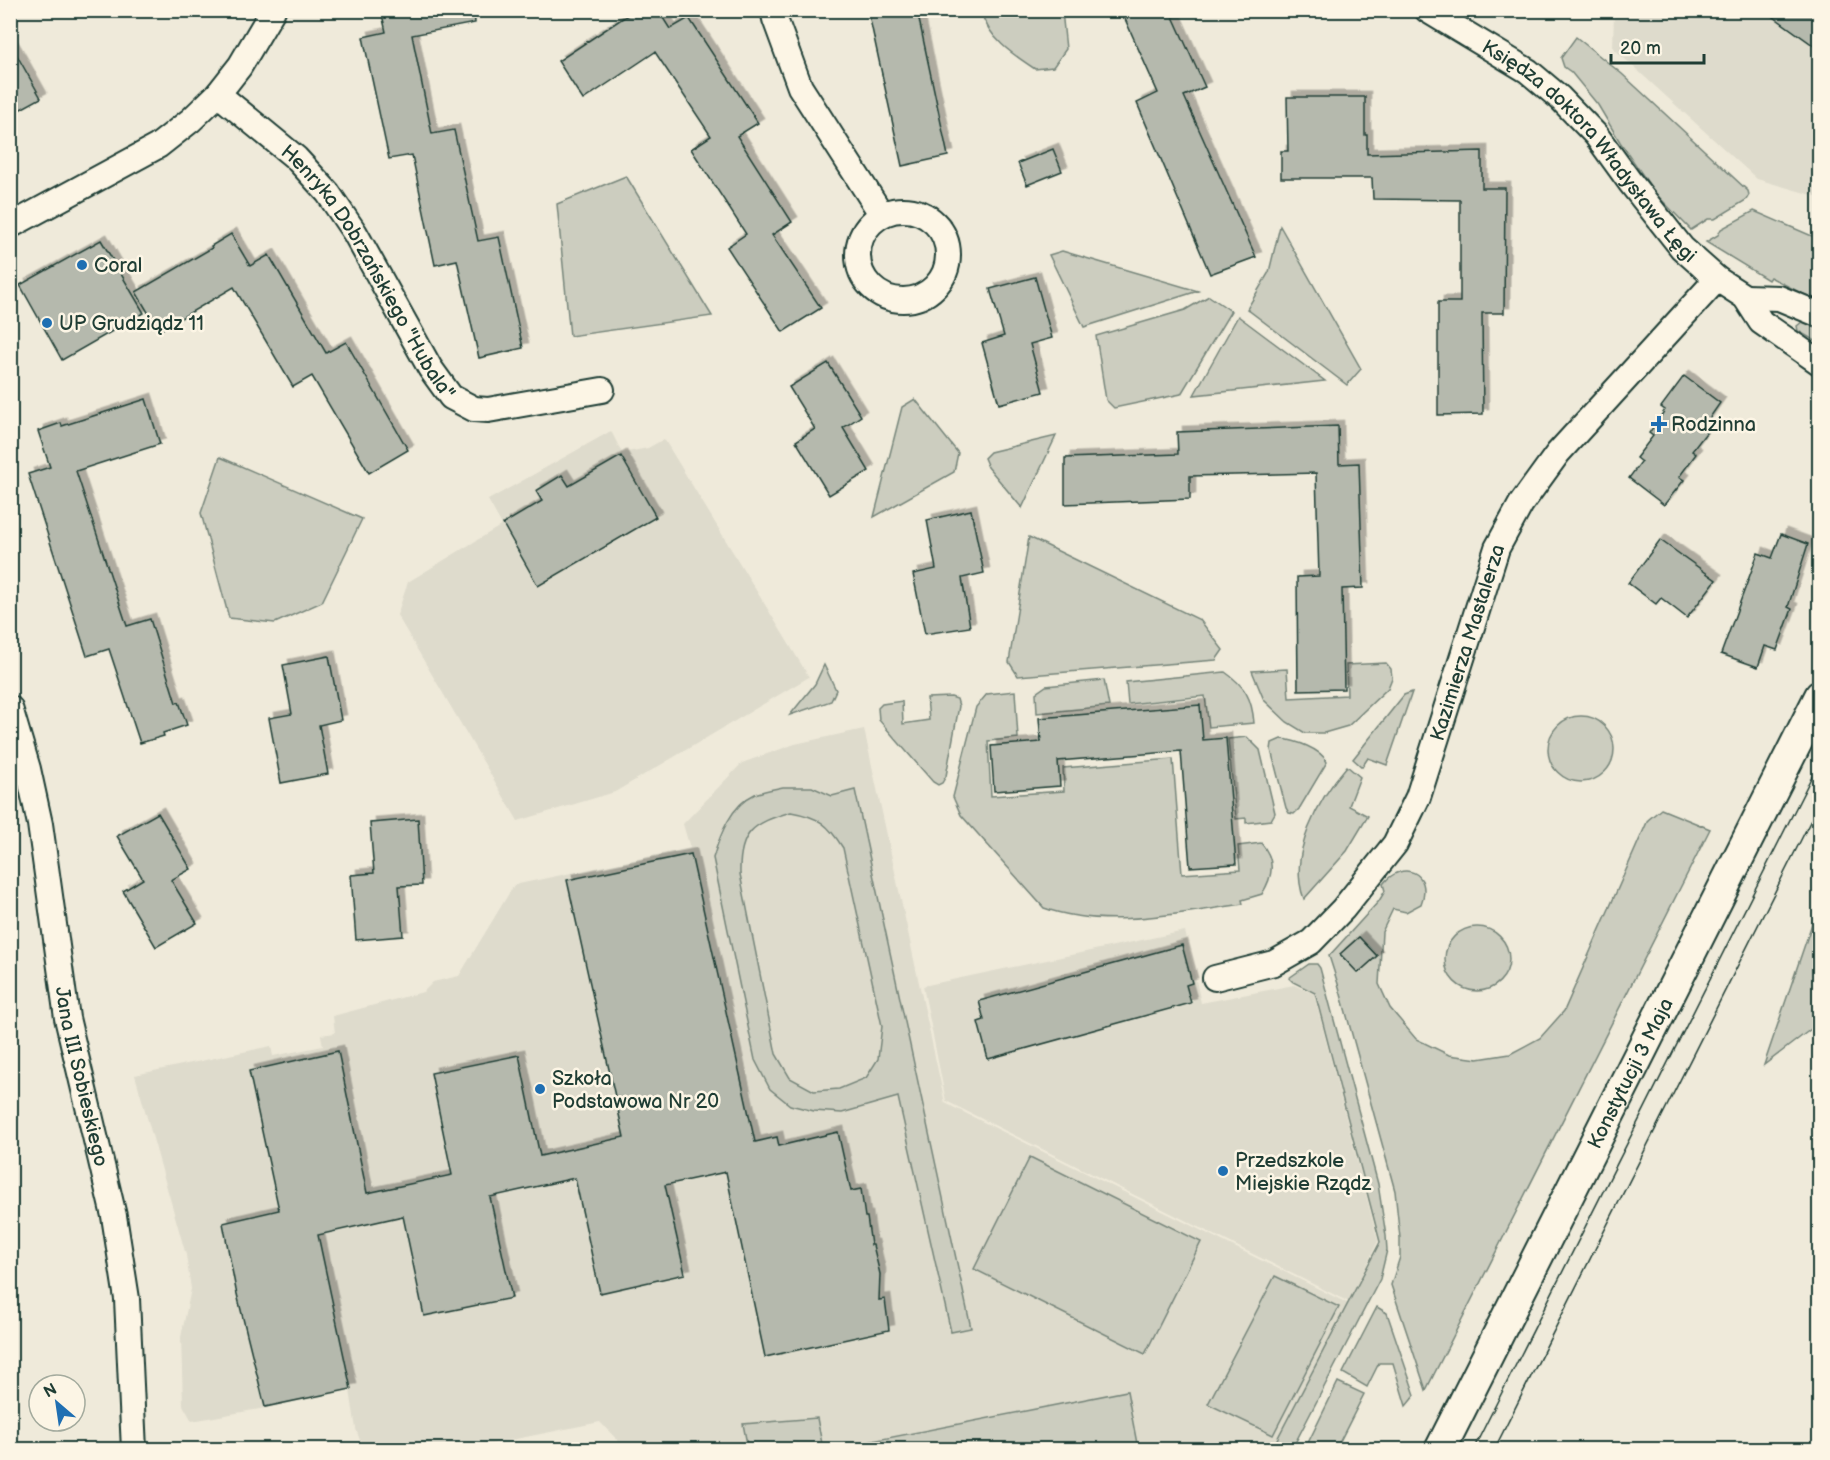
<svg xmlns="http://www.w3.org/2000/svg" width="1830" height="1460" font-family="'Balsamiq Sans',sans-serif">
	<defs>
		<filter id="shadow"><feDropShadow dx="5.5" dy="-5.5" stdDeviation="0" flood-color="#0004"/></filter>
	</defs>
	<rect width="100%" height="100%" fill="#efeada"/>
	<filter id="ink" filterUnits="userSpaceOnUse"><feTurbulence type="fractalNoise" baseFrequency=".0167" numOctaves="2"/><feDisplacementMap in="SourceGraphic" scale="12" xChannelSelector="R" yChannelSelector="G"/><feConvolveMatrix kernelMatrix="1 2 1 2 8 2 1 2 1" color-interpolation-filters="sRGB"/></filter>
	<g filter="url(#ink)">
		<!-- built -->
		<g fill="#dedbcc">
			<path d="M1614,11H1819V197L1757,179L1613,48Z"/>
			<path d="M611,431L622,453L648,448L664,439L809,677L615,792L518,821L397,615L408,582L502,525L488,500Z"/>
			<path d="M864,729L945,1103L1349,1304L1272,1449L627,1450L600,1422L466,1449H366L362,1446L356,1429L350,1390L265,1408L192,1421L183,1405L181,1337L191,1289L186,1255L135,1075L271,1046L273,1056L323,1046L321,1035L335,1033L333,1016L423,992L433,982L459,976L514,885L690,848L683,824L742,763L795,744Z"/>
			<path d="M1185,931L1201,1003L1294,985L1314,994L1378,1241L1349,1302L946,1101L923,986Z"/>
		</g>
		<!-- green -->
		<g fill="#cccdbf" stroke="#76857a" stroke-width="1.5" fill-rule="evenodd">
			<path d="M981,11H1062L1066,49L1053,67L1035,69C1012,54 988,38 981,11Z"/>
			<path d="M1576,37L1622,74L1748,191L1749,195L1746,200L1715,219H1708L1691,230L1655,193L1620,142L1598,105L1571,72L1564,67L1561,58Z"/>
			<path d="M626,176L712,316L570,336L557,204Z"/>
			<path d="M1754,211L1819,239V302L1770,277L1768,280L1706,242L1718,235L1721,229Z"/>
			<path d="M1280,226L1361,369L1347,385L1247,309L1269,272Z"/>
			<path d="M1062,251L1198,291L1084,327L1049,255Z"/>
			<path d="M1209,296L1231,311L1181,394L1114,408L1106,400L1096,336L1185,310Z"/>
			<path d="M1238,316L1325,381L1194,395Z"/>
			<path d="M1803,321L1819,328V343L1798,331L1797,326Z"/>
			<path d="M915,399L958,453L954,472L874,517L902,407Z"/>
			<path d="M1056,436L1022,508L988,467L984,458L990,452Z"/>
			<path d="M220,457L362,519L322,602L275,623L229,618L201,513Z"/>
			<path d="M1029,537L1200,620L1223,650L1216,660L1018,676L1009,662Z"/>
			<path d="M1386,663L1391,669L1392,678L1388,688L1348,726L1324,733H1305L1287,722L1264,700L1252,671L1287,669L1289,698L1347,695L1346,665Z"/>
			<path d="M824,665L836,690L831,701L790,715L815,684Z"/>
			<path d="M1225,672C1245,686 1252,698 1254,723L1209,727L1205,696L1128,704L1126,682Z"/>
			<path d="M1104,680L1109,706L1037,713L1036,693L1046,686Z"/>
			<path d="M1015,691L1018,738L988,741L991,796L1064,791L1063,768L1173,759L1182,874L1240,870L1238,846L1261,843C1276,860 1273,876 1262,894L1242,900L1243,904C1180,913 1105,930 1044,908L961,815L953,797L976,707L987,694Z"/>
			<path d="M1412,692L1387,765L1368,758L1362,767L1353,759L1404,695Z"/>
			<path d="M951,697L957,699L959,706L946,776L942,783L938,785L933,782L879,720L878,708L882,704L902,701L903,724L929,720L927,698Z"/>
			<circle cx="1581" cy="749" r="33"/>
			<path d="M1247,737L1260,750L1275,813L1271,820L1246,823V818L1236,819L1228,739Z"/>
			<path d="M1281,739C1295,740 1321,749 1327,762L1299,809L1294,814L1289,813L1286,808L1271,750L1272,743Z"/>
			<path d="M1347,766L1360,777L1349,806L1368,816L1347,851L1304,899C1287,855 1319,798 1347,766Z"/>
			<path d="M783,787H812L832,796L855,790L971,1328L951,1332L898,1097L842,1113L814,1111L790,1105L770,1089L755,1060L713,858C720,835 731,805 755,794C763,791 774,789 783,787ZM791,812C819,817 828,824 843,848L882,1026L878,1059L866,1078L839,1089L814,1091L790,1078L776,1054L740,874C739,832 753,823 791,812Z"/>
			<path d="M1661,809L1710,829L1426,1390L1391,1285L1400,1257V1238L1395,1191L1339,987L1329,956L1379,901L1385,891L1383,884C1401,860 1434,871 1421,904L1406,912L1393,909L1382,932L1379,984L1390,1008L1416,1039L1449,1055L1478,1059L1510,1054L1540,1038L1564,1011L1648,820ZM1359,937L1377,956L1358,973L1340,954Z"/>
			<path d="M1819,903V1023L1764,1065Z"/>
			<circle cx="1477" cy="959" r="32"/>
			<path d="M1309,964H1317L1320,968L1378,1184L1386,1236L1387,1250L1380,1279L1292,1449H1272L1380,1242L1315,993L1293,982L1289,978Z"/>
			<path d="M1030,1157L1201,1242L1145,1354L974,1269Z"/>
			<path d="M1275,1276L1339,1307L1273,1435L1208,1404Z"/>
			<path d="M1377,1307L1387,1313L1415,1395L1406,1406L1393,1363H1379L1367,1387L1343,1373Z"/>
			<path d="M1338,1382L1364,1394L1336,1449H1305Z"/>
			<path d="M1127,1391L1138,1449H868L867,1442Z"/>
			<path d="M817,1418L823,1449H748L743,1424Z"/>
		</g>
		<!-- building -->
		<g fill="#b5b9ad" stroke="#1f3d34" stroke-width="1.5" filter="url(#shadow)">
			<path d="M381,10H474L475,23L412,35L432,134L454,130L478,241L499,237L523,348L479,358L457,260L435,265L412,155L389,159L363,37L386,32Z"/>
			<path d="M635,10H658L670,29L689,18L758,123L737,136L792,222L772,235L821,308L783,332L727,247L746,234L691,149L711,136L655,52L583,100L558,61Z"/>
			<path d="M868,10H917L948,156L902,166Z"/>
			<path d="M1121,10H1170L1205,87L1184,96L1256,257L1210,274L1137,103L1158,93Z"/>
			<path d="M1764,10H1820V50Z"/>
			<path d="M10,43L41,98L10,115Z"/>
			<path d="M1287,97H1365V135H1367V154L1482,151V188H1505L1504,313H1482L1483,414L1438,415V302H1460V200L1373,199L1372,178H1281V151H1288Z"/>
			<path d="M1053,149L1062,171L1027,185L1018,163Z"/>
			<path d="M231,234L250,266L269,255L326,353L346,342L408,450L369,473L312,376L293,387L234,287L159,331L136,292L212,248L211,246Z"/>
			<path d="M101,240L144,313L62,360L20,285Z"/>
			<path d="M1035,277L1052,338L1030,344L1043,392L999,404L982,343L1004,336L990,289Z"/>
			<path d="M828,363L861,416L843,428L869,471L829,495L796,441L815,429L789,387Z"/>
			<path d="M1684,376L1720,403L1704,426L1709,429L1692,451L1696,454L1679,477L1684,480L1664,505L1629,478L1641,462L1636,458L1653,436L1649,433L1665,410L1661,407Z"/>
			<path d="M146,399L160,444L76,471L127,626L150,619L176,703L179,702L187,725L163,733L164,736L140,743L109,649L87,656L28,474L50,467L38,431L61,423L62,426Z"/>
			<path d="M1338,426L1339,464L1359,463L1363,588L1342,589L1344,689L1298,690L1297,577L1319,576L1316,473L1190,476V499L1065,504V458L1178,454L1177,432Z"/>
			<path d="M621,456L656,517L538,586L503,524L542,501L536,491L562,475L569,486Z"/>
			<path d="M971,510L984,573L962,578L970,627L925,634L913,574L936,569L927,520Z"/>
			<path d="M1781,534L1808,544L1788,607L1792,609L1777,650L1765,646L1758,667L1721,654L1758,553L1772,558Z"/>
			<path d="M1660,540L1716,580L1687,618L1661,598L1656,604L1628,583Z"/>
			<path d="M329,656L341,720L319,725L328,774L281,783L269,718L292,714L283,665Z"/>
			<path d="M1200,705L1203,740L1226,738L1236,864L1190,867L1181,751L1058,761L1060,786L994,791L991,746L1041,742L1039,718Z"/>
			<path d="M158,813L191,869L171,880L197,923L156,947L123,891L143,879L117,836Z"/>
			<path d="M418,819L422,885L399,886L403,936L356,940L351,875L374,873L370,823Z"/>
			<path d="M691,854L755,1142L777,1137L779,1146L838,1132L851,1191L861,1189L865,1217H867L871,1245H873L880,1274L879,1300L885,1299L889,1330L765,1357L726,1172L665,1185L685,1274L600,1293L575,1178L490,1197L512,1298L424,1316L403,1216L318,1235L351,1389L265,1407L236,1290L223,1223L279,1210L249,1071L338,1051L367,1193L452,1175L431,1073L519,1055L540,1156L624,1137L567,880Z"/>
			<path d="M1359,937L1377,956L1358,973L1340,954Z"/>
			<path d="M1182,945L1192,983L1186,985L1191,1003L988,1059L978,1022L984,1020L979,1001Z"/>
		</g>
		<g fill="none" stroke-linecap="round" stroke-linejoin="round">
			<defs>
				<g id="minor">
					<path d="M773,10L775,19L800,87L882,215"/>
					<path id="s1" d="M1427,10L1528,71L1560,98L1596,135L1630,182L1682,248L1717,279L1745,297L1761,322L1820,363"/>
					<path id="s2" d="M218,94L296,158L328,193L355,233L430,368L451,397L474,409L488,410L602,390"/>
					<circle cx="903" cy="255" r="45"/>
					<path d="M10,226L158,146L191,120L218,94L240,66L273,10"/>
					<path d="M1745,297L1779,298L1820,315"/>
					<path id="s3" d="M10,708L28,769L40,824L67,1018L114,1216L127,1299L134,1450"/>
					<path id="s4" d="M1215,978L1274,963L1311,942L1343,909L1395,844L1418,797L1497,548L1521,504L1558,453L1717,279"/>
				</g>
				<g id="tertiary">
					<path id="s5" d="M1440,1450L1820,696"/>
				</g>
			</defs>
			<!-- minor casing -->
			<use href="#minor" stroke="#1f3d34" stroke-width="28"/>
			<!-- tertiary casing -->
			<use href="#tertiary" stroke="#1f3d34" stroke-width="34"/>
			<!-- minor -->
			<use href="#minor" stroke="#fcf5e5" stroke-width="24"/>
			<!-- tertiary -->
			<use href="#tertiary" stroke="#fcf5e5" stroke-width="30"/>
			<!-- tram -->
			<g stroke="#1f3d34" stroke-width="1.5">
				<path d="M1473,1450L1820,760"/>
				<path d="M1494,1450L1820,802"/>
			</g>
		</g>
	</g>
	<!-- markers -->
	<g fill="#1f6fb2" stroke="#fcf5e5" stroke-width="2">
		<circle cx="82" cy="265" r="6"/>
		<circle cx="47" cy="323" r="6"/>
		<path d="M1656 415h6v6h6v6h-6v6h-6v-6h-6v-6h6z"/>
		<circle cx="540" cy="1089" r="6"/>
		<circle cx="1223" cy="1171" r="6"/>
	</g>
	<g text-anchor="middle" stroke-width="5" stroke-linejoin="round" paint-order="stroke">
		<!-- street labels -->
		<g font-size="20" fill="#1f3d34" stroke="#fcf5e5">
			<text dy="7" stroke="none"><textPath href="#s1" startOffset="218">Księdza doktora Władysława Łęgi</textPath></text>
			<text dy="7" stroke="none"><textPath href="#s2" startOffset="236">Henryka Dobrzańskiego "Hubala"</textPath></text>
			<text dy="7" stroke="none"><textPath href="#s4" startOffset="447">Kazimierza Mastalerza</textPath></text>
			<text dy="7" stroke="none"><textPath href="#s5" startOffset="422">Konstytucji 3 Maja</textPath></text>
			<text dy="7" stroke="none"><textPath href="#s3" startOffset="376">Jana III Sobieskiego</textPath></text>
		</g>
		<!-- poi labels -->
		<g font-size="20" fill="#1f3d34" stroke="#fcf5e5" text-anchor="start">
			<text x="94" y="272">Coral</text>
			<text x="59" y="330">UP Grudziądz 11</text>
			<text x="1671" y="431">Rodzinna</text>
			<text x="552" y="1085">Szkoła<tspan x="552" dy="23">Podstawowa Nr 20</tspan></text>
			<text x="1235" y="1167">Przedszkole<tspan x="1235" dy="23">Miejskie Rządz</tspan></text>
		</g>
	</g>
	<!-- margin -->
	<rect width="1830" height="1460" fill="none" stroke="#fcf5e5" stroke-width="36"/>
	<rect x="18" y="18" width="1794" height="1424" fill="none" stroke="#1f3d34" stroke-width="2" filter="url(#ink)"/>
	<!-- north arrow -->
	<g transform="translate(57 1403) rotate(331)"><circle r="28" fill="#fcf5e5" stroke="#a4ab9e" stroke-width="1.5"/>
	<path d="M0-4.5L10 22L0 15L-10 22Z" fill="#1f6fb2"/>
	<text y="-9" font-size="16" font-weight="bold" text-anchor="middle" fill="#1f3d34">N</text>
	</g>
	<!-- scale -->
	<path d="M1611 54v9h93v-9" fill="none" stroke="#1f3d34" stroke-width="3"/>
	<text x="1620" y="54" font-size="18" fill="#1f3d34" stroke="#fcf5e5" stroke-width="4.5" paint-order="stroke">20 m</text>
</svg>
